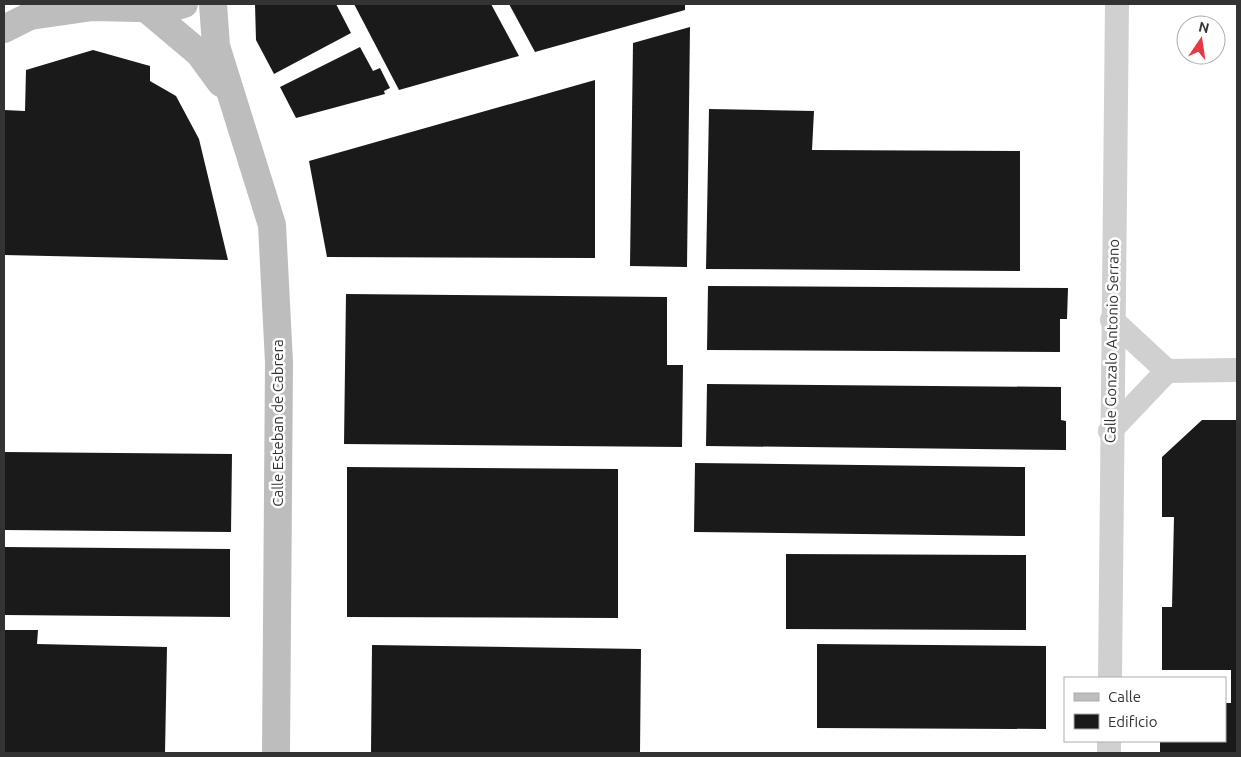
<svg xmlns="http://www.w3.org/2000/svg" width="1241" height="757" font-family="Ubuntu,sans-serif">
	<rect width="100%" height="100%" fill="#fff"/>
	<!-- building -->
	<g fill="#1a1a1a">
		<path d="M255,4H336L351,33L274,74L256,40Z"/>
		<path d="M354,4H491L519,56L399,90Z"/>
		<path d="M509,4H685V10L535,52Z"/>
		<path d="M690,27L687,267L630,266L633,43Z"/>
		<path d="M360,47L373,71L380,68L390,88L384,91L385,94L296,118L280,87Z"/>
		<path d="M93,50L150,66V81L176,96L199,139L228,260L4,255V110L25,111L26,70Z"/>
		<path d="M595,80V258L327,257L309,161Z"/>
		<path d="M709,109L814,111L812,150L1020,151V271L706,269Z"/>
		<path d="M708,286L1068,288L1067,319H1060V352L707,350Z"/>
		<path d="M346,294L667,297V365H683L682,447L344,444Z"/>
		<path d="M707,384L1061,387V420L1066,421V450L706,446Z"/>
		<path d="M1202,420H1237V753H1160V741H1225V703H1231V670H1162V607H1172L1174,517H1162V457Z"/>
		<path d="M4,452L232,454L231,532L4,530Z"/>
		<path d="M695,463L1025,467V536L694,532Z"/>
		<path d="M347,467L618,469V618L347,617Z"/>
		<path d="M4,547L230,549V617L4,615Z"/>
		<path d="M786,554L1026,555V630L786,629Z"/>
		<path d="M4,630H38L37,644L167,647L165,753H4Z"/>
		<path d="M817,644L1046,646V729L817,728Z"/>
		<path d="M372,645L641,649L640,753H371Z"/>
	</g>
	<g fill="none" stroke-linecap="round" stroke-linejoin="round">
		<!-- street -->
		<g stroke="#d0d0d0" stroke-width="24">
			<path d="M1112,320L1167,371L1237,370"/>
			<path d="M1110,431L1167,371"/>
			<path d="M1110,678L1117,4"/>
			<path d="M1109,753V741"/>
		</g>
		<!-- secondary -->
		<g stroke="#bdbdbd" stroke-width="28">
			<path d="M213,4L216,46L272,225L279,362L276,753"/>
			<path d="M139,8L165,10L184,4"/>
			<path d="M148,10L199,53L221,83"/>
			<path d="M30,16L93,7L137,8"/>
			<path d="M4,29L30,16L42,4"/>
		</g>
	</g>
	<g text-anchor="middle" stroke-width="5" stroke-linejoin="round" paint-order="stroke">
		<!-- street labels -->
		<g font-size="15" fill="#333" stroke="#fff">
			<text transform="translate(1112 341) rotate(-89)" y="5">Calle Gonzalo Antonio Serrano</text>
			<text transform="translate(278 423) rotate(-90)" y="5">Calle Esteban de Cabrera</text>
		</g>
	</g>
	<!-- border -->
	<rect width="1241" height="757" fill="none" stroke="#333333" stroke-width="10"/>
	<!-- legend -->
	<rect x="1064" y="677" width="162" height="65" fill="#ffffff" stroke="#adadad"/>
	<rect x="1074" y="693" width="25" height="8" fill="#bdbdbd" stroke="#adadad"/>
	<text x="1108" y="702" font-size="15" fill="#333333">Calle</text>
	<rect x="1074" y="714" width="25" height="15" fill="#1a1a1a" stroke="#adadad"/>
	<text x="1108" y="727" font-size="15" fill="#333333">Edificio</text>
	<!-- north arrow -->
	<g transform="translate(1201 40) rotate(13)"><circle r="24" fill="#ffffff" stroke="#adadad"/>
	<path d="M0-4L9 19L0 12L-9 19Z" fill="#e63946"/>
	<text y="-8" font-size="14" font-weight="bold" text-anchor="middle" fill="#333333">N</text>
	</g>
</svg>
